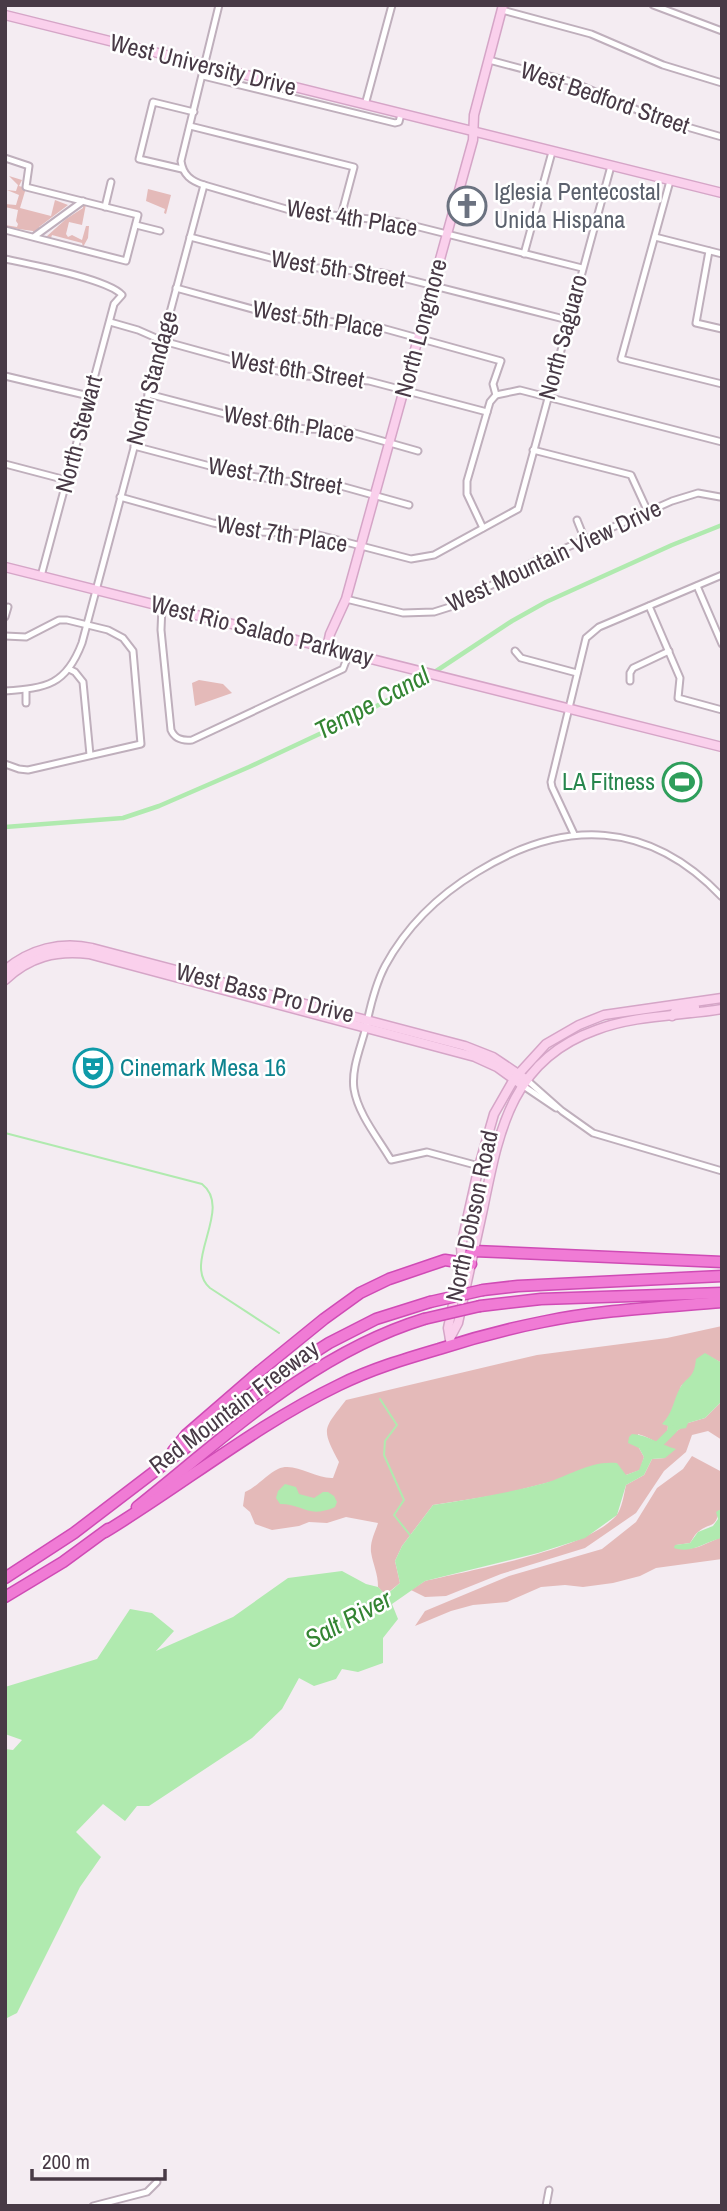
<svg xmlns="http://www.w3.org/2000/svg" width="727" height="2211" font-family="'Archivo Narrow',sans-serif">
	<rect width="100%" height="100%" fill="#f4ecf2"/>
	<!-- green -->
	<g fill="#e4bab9">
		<path d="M9,176L22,180L19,186L26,188L20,208L51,216L55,200L68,205L39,227L40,230L34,234L33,231L5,227V225L17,227L18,224L16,221L18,210L5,207V204L16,205L19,195L7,190L16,191L18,185Z"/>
		<path d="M148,189L171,195L166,214L164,213L165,209L146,201Z"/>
		<path d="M86,204L82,225L69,222L66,234L68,237L72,235L82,240L86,226H89L88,238L83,247L82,243L52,235L51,238L46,237L66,219L83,208V205Z"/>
		<path d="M199,680L223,684L232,693L195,706L192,683Z"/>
		<path d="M722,1326V1363L705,1354L691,1378L681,1386L671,1415L663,1424L668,1425L667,1438L688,1423L705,1418L722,1401V1440L708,1431L692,1435L686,1452L664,1471L636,1513L585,1548L501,1574L446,1596L425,1597L411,1590L425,1581C471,1570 586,1550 616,1516C622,1509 624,1494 626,1485L644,1475L652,1459L665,1458C660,1443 653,1439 638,1434L639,1448L644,1457L640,1470L626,1475L550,1482L503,1494L433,1505L402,1546L395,1561L400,1583L385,1595L378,1587C378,1573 373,1565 371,1552C370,1541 375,1533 378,1523L346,1517L327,1523L309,1522L299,1526L272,1530L255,1524L250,1512L243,1506L245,1492C258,1486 266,1475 278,1469C294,1461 315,1479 333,1478L339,1462C321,1428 323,1430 346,1400L537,1355L667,1338Z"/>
		<path d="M692,1456L722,1472V1510H719C716,1530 709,1522 698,1532C694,1535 693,1539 690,1543L676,1545C694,1554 704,1543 722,1537V1559L656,1568L640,1576L613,1583L583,1587L565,1585L541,1587L507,1602L473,1605L451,1611L415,1626L425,1611L509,1576L602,1549L636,1522L657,1488L683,1469Z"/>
	</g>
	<!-- water -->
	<g fill="#b0eaaf">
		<path d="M705,1353L722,1363V1401L705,1418L688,1423L686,1428L680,1429L666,1438L668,1426L662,1424C673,1413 673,1401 680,1388C688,1375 694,1379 696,1359Z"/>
		<path d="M632,1434C649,1435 660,1445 676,1449L665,1458L652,1459L644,1475L626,1485L617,1515L585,1538L538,1553L425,1581L392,1604L398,1619L383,1638V1663L358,1672L342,1669L336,1679L314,1686L299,1678L282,1709L252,1738L149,1806H137L125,1821L103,1804L76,1832L101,1857L80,1887L17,2013L5,2019V1749L13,1750L22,1740L5,1734V1687L97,1659L130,1609L152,1613L174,1631L156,1651L233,1617L288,1578L342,1571L366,1584L378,1587L386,1595L400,1583L395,1561L402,1546L433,1505C471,1499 508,1493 545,1483C569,1476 591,1460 617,1463L626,1475L639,1470L644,1457L639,1448L628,1443L629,1437Z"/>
		<path d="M285,1484L296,1487L299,1494L314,1498L323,1492H328L334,1496L337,1502L335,1507C308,1519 304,1504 280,1504L276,1498L278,1491Z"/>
		<path d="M719,1510H722L721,1538C705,1542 692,1554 674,1548L675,1545L690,1543L698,1532L713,1526L718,1519L716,1512Z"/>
	</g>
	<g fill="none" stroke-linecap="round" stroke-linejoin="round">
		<!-- stream -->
		<g stroke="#b0eaaf" stroke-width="2">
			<path d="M5,1133L202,1184C234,1209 181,1263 210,1288L279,1333"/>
			<path d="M380,1399L397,1425L385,1441L384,1455L404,1500L394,1515L410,1535"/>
		</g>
		<!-- canal -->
		<path stroke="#b0eaaf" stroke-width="4.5" d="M5,827L123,818L159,806L249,767L362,714L415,685L512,621L546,602L672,545L722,525"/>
		<!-- river -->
		<path stroke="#b0eaaf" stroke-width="8" d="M652,1451L673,1430"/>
		<defs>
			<g id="street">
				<path d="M653,5L722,31"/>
				<path d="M502,10L591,34L663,65L722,83"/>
				<path d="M489,60L572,82L656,118L722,137"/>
				<path d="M203,76L395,123L399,122L401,114"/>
				<path d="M365,105L392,5"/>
				<path d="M190,126L354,167L341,216"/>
				<path d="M5,158L29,166L26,187L138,215L126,261L5,230"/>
				<path d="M182,169L139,159L153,102L194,112"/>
				<path d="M670,181L621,359L722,384"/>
				<path d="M204,185L293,211L399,222L582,268"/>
				<path d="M105,207L111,182"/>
				<path d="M136,225L160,231"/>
				<path d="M35,236L83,201"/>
				<path d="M190,237L305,267L383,273L568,320"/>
				<path d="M655,237L722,254"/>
				<path d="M709,251L696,323L722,329"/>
				<path d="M524,254L552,152"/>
				<path d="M5,259C29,264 108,279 122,295L114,304L41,576"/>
				<path d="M176,288L285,318L371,325L501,361L493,384L496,395L490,402L467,481V494L483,528"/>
				<path d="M110,322L138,330L163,341L261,368L306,376L369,381L487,412"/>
				<path d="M5,376L89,396"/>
				<path d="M148,394L259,423L306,429L344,430L418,451"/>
				<path d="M496,395L520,390L722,442"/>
				<path d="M134,446L244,475L284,481L330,483L409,505"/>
				<path d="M533,450L631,475L648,512"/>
				<path d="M5,464L66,480"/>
				<path d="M120,497L213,523L259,532L315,534L411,559L434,555L518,509L611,166"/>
				<path d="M577,520L585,540"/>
				<path d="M697,586L722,644"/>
				<path d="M346,599L403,613L434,612L453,606L534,562L672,501L698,493L720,497"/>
				<path d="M162,606L161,630L171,730C175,739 182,741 192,740L343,669L349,653"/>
				<path d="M649,606L680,678L678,698L722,710"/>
				<path d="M5,617L8,607"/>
				<path d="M5,636L26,637L59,620H67L108,630L123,638L133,651L141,744L28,770L19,769L5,764"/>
				<path d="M515,651L521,658L577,673"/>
				<path d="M69,669L75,672L83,682L90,755"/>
				<path d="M630,681V673L633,668L669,651"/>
				<path d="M26,690V703"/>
				<path d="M5,691C47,688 66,685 82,643L204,185C191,181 183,175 181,161L219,5"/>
				<path d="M574,834L552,787L551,782L586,638L599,627L722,575"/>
				<path d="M527,1080L562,1111L593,1133L722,1171"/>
				<path d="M522,1085L556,1108"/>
				<path d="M479,1166L427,1152L391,1160C378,1138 358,1114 354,1089C351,1069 361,1047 366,1027C370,1007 375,985 385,966C406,927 439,895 477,872C564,818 649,820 722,897"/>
				<path d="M93,2206L147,2192L157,2182"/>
				<path d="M546,2206L549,2190"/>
			</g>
			<g id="secondary">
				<path d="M5,15L722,193"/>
				<path d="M5,567L722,747"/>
				<path d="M327,648L330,634L346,599L473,140L474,115L503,5"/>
				<path d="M5,970C30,949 61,941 92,948L465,1046L493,1057L527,1080"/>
				<path d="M5,980C29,957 56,950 89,954L475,1057L497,1067L522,1085"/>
				<path d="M672,1016L677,1009L695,1007"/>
				<path d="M450,1338L458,1323C466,1285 475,1247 483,1209C499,1131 511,1060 596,1030C635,1015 680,1016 722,1009"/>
				<path d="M451,1345L448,1328L462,1262L461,1246L479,1166L494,1114L514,1079L546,1044L579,1025L604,1015L722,998"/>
			</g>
			<g id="highway">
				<path d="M462,1262L474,1251L722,1262"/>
				<path d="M483,1290L518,1286L722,1276"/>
				<path d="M480,1306L541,1299L722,1293"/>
				<path d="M173,1451L186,1435L260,1371L324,1319L360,1293L389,1279L445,1260L471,1264"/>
				<path d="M137,1507C226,1436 313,1353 424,1319"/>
				<path d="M105,1532C184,1484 256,1425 339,1385C371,1369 405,1359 439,1349C473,1338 507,1329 542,1322C599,1310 664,1307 722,1302"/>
				<path d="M5,1578L74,1533L290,1368L329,1343L376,1319L430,1302"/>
				<path d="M5,1597L63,1562L108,1529"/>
			</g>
		</defs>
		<!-- street casing -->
		<use href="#street" stroke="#bfafbc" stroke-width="9"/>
		<!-- secondary casing -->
		<use href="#secondary" stroke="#d5a5c7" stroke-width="11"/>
		<!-- highway casing -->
		<use href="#highway" stroke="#cf4bb5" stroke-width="13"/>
		<!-- street -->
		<use href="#street" stroke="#fff" stroke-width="5"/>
		<!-- secondary -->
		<use href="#secondary" stroke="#fad0ec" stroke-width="8"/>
		<!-- highway -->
		<use href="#highway" stroke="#f07bd5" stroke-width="10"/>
		<defs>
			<g id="highway-bridge">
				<path d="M430,1302L483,1290"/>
				<path d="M424,1319L480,1306"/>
			</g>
		</defs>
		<!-- highway-bridge casing -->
		<use href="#highway-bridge" stroke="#cf4bb5" stroke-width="13" stroke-linecap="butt"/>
		<!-- highway-bridge -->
		<use href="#highway-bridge" stroke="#f07bd5" stroke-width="10"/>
	</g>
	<!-- icons -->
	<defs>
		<symbol id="church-ring" viewBox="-11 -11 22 22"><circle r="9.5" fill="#fff" stroke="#6b7280" stroke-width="1.5"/><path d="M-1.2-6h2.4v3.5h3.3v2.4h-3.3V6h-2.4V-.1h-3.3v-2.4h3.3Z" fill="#6b7280"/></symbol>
		<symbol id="stadium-ring" viewBox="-11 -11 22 22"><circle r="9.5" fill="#fff" stroke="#2e9e5b" stroke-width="1.5"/><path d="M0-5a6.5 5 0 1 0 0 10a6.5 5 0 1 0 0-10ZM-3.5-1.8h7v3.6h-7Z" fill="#2e9e5b"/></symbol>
		<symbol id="theatre-ring" viewBox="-11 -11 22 22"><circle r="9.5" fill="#fff" stroke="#0f9aa8" stroke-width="1.5"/><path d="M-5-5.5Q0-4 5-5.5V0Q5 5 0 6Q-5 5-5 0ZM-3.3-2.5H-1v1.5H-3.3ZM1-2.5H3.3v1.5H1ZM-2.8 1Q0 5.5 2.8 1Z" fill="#0f9aa8"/></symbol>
	</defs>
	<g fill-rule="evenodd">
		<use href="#church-ring" x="445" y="184" width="44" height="44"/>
		<use href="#stadium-ring" x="660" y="760" width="44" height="44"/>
		<use href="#theatre-ring" x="71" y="1046" width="44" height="44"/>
	</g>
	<g text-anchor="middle" stroke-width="5" stroke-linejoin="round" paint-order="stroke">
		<!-- street labels -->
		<g font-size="24" fill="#483a46" stroke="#fff">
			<text transform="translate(203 65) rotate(14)" y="8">West University Drive</text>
			<text transform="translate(605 98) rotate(19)" y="8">West Bedford Street</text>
			<text transform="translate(352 218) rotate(9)" y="8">West 4th Place</text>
			<text transform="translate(338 269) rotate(9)" y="8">West 5th Street</text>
			<text transform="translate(318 319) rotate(9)" y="8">West 5th Place</text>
			<text transform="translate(421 328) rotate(-75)" y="8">North Longmore</text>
			<text transform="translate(563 337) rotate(-75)" y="8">North Saguaro</text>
			<text transform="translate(297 370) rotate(9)" y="8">West 6th Street</text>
			<text transform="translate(152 378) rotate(-75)" y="8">North Standage</text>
			<text transform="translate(289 424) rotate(9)" y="8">West 6th Place</text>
			<text transform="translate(79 434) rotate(-75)" y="8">North Stewart</text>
			<text transform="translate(275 476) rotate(9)" y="8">West 7th Street</text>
			<text transform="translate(282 534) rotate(9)" y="8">West 7th Place</text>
			<text transform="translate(554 556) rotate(-25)" y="8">West Mountain View Drive</text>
			<text transform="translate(262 631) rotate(14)" y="8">West Rio Salado Parkway</text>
			<text transform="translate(265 993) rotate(14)" y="8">West Bass Pro Drive</text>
			<text transform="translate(472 1216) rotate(-78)" y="8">North Dobson Road</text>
			<text transform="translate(234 1407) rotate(-37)" y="8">Red Mountain Freeway</text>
		</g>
		<!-- worship labels -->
		<g font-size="24" fill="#5b616d" stroke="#fff" text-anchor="start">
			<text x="494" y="200">Iglesia Pentecostal<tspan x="494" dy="28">Unida Hispana</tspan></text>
		</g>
		<!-- leisure labels -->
		<g font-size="24" fill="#27864d" stroke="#fff" text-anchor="end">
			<text x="655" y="790">LA Fitness</text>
		</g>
		<!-- culture labels -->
		<g font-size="24" fill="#0d838f" stroke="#fff" text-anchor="start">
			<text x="120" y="1076">Cinemark Mesa 16</text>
		</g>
		<!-- water labels -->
		<g font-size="26" font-style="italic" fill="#338432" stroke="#fff">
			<text transform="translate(372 703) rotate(-28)" y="9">Tempe Canal</text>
			<text transform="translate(348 1619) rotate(-28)" y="9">Salt River</text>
		</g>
	</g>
	<!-- border -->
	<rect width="727" height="2211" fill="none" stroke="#483a46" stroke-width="14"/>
	<!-- scale -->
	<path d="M32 2169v10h133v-10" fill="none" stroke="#483a46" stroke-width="3.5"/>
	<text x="42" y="2169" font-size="21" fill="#483a46" stroke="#ffffff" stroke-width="5" paint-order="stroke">200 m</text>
</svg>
